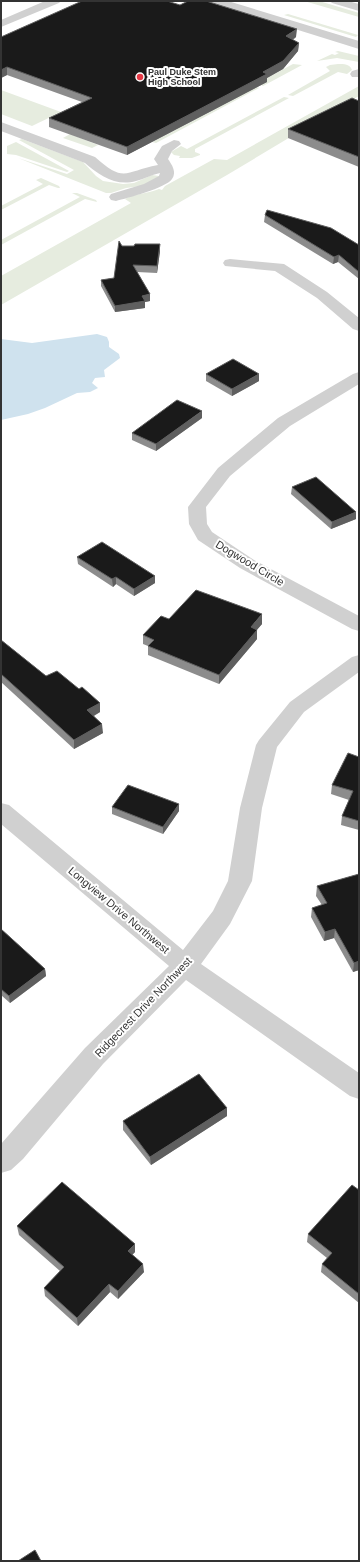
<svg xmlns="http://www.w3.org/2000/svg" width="360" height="1562" font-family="Arial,sans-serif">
	<rect width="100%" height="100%" fill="#fff"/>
	<!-- green -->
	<g fill="#e6ecdf">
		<path d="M304,1H319L359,13V17Z"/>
		<path d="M288,14L358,35L356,37L284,15Z"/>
		<path d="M338,51L359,56V62L337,58L317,61L332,54L335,55L339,53L335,52Z"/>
		<path d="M293,64L302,65L263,86L261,85L267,82L263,80Z"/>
		<path d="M338,64C344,64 350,64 352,70L347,74L338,72L293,96L288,95L330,71L326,67L330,65Z"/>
		<path d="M359,86V96L227,175L1,305V276L131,203L125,199C135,193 148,194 159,189L162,190L165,186L214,159L227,160Z"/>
		<path d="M257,87L259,88L156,143L152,142Z"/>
		<path d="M1,90L61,112L32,126L1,114Z"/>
		<path d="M284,97L289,98L195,149V152L200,154V155L192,158H179L180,156L174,155L171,152L181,146L187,149Z"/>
		<path d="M70,134L98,145L92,148L63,138Z"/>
		<path d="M22,139L83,162L96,176L103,181L123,184L134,183L152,175L159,176V178L142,186L126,188L111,193H106L18,158L67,174L74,170L19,140Z"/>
		<path d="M16,142L69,171L67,172L16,155L7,154V146Z"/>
		<path d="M41,178L59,186L60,188H58L49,185L1,210V206L43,184L36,180Z"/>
		<path d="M72,193H77L96,200L97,202L85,199L1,245V240L80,197Z"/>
	</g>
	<!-- water -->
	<path fill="#cfe2ee" d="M97,334L107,337L109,342V347L119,354L120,358L104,370L105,377L95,378L92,383L98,388L90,392L77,393L45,408L28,414L1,420V339L32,343Z"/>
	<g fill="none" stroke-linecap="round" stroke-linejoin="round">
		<!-- street -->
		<g fill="#d0d0d0" fill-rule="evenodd">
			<path d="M45,1H61L59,3L1,27V20Z"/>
			<path d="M210,1H228L359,41V49L212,3Z"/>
			<path d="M330,1H348L359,4V11L332,3Z"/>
			<path d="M359,69V77H352L350,74L352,71Z"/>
			<path d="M1,122L95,157C125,184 125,171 158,165L154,159L162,146L174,140L179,141L181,144L172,151L168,159C172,165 177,172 172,179C166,188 127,198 116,201L111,200L109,197L111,194L144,184L159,176L160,173C151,175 144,179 136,181C116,187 99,175 85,163L1,131Z"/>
			<path d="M230,259L284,264L327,292L359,318V331L353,329L317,298L275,271L225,266L223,263L225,260Z"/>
			<path d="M359,372V384L290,426L230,476L206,507L207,524L212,532L254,560L359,616V631L352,629L240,568L198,540L189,524L188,507L218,468L278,418L353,374Z"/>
			<path d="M359,655V672L304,712L277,747L262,808L252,881L230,924L201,964L359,1073V1099L350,1096L186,980L103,1064L23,1159L11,1170L1,1173V1144L85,1048L169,966L1,824V803L9,805L183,950L213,911L228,881L240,808L256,745L259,740L290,702L352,657Z"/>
		</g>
	</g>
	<!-- wall -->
	<g fill="#8c8c8c">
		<path d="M180,5L296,37L293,40L299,43L298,51L283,69L267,78V82L127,155L49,127V118L82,102L7,75L1,78V37Z"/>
		<path d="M359,101V167L288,138V129Z"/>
		<path d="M265,215L359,245V279L338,262L333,264L264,222Z"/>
		<path d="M122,246L160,251L157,273L137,272L150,294V301L145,302V308L115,312L101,286V280L114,278Z"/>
		<path d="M206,374L259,381L232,396L206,381Z"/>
		<path d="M202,418L156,451L132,440V433Z"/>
		<path d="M292,487L356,519L331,529L291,494Z"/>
		<path d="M77,557L155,576V583L134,596L116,584L113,587L78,564Z"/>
		<path d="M169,619L262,624L257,629V639L219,684L148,655V646L143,644V635Z"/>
		<path d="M1,640L46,676L79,689L100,703V712L94,716L103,733L74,749L1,682Z"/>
		<path d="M359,757V830L341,825L342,816L349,800L331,794L332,785Z"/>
		<path d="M179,804V811L163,834L112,814V807Z"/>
		<path d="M359,874V970L353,972L334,938L324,941L311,917L312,908L322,905L316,896L317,886Z"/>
		<path d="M1,929L45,969L46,976L10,1003L1,995Z"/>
		<path d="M227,1108V1116L151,1165L123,1130V1121Z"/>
		<path d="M359,1190V1303L321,1272L322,1264L327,1258L307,1242L308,1234Z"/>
		<path d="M17,1226L135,1244V1252L132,1255L144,1272L118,1299L110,1292L78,1326L45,1296L44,1288L60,1271L19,1235Z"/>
	</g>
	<!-- shaded-wall -->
	<g fill="#5f5f5f">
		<path d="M297,29L296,37L286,44V36Z"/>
		<path d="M299,43L298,51L283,69L267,78V82L127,155V147L263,72Z"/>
		<path d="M7,67V75L1,78V70Z"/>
		<path d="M160,244V251L157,273V266Z"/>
		<path d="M339,255L338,262L333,264L334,257Z"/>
		<path d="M150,294V301L145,302V308L115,312V306L142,296Z"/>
		<path d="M259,374V381L232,396V389Z"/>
		<path d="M202,411V418L156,451V444Z"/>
		<path d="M356,512V519L331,529L332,522Z"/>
		<path d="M155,576V583L134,596V589Z"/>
		<path d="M116,577V584L113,587L112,579Z"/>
		<path d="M262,614V624L251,637V627Z"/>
		<path d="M257,630V639L219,684V675Z"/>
		<path d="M100,703V712L88,719L87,710Z"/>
		<path d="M102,724L103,733L74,749V740Z"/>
		<path d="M179,804V811L163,834V827Z"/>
		<path d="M335,929L334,938L324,941L325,932Z"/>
		<path d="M359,961V970L353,972L354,963Z"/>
		<path d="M45,969L46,976L10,1003L9,996Z"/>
		<path d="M227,1108V1116L151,1165L150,1157Z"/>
		<path d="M135,1244V1252L128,1259V1251Z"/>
		<path d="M143,1264L144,1272L118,1299V1291Z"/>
		<path d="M109,1284L110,1292L78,1326L77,1318Z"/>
	</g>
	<!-- building -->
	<g fill="#1a1a1a" stroke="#5f5f5f">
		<path d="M82,1H167L180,5L188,1H206L297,29L286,36L299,43L283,61L263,72L267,74L127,147L49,118L92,98L7,67L1,70V37Z"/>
		<path d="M352,98L359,101V157L288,129Z"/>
		<path d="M267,210L331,228L359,245V272L339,255L334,257L265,215Z"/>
		<path d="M119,241L122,246H134L135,244H160L157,266L133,265L150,294L142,296L145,301L115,306L101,280L114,278Z"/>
		<path d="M233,359L259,374L232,389L206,374Z"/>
		<path d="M177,400L202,411L156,444L132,433Z"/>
		<path d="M316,477L356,512L332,522L292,487Z"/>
		<path d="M102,542L155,576L134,589L116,577L112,579L77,557Z"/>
		<path d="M196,590L262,614L251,627L257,630L219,675L148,646L154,640L143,635L161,616L169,619Z"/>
		<path d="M1,640L46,676L57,671L79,689L82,687L100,703L87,710L102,724L74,740L1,674Z"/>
		<path d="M348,753L359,757V821L342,816L353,791L332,785Z"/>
		<path d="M128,785L179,804L163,827L112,807Z"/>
		<path d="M359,874V961L354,963L335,929L325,932L312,908L327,903L317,886Z"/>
		<path d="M1,929L45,969L9,996L1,989Z"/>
		<path d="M199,1074L227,1108L150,1157L123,1121Z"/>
		<path d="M62,1182L135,1244L128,1251L143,1264L118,1291L109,1284L77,1318L44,1288L64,1267L17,1226Z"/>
		<path d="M352,1185L359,1190V1294L322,1264L332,1253L308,1234Z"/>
		<path d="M35,1550L41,1561H18Z"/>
	</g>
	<!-- markers -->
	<circle fill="#e63946" stroke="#fff" stroke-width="1.5" cx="140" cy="77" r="4"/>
	<g text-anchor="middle" stroke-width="4" stroke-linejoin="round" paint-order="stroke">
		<!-- far-poi labels -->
		<g font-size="9" font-weight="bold" fill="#333" stroke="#fff" text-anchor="start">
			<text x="148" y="75">Paul Duke Stem<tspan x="148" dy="10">High School</tspan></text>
		</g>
		<!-- street labels -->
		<g font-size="11" fill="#333" stroke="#fff">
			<text transform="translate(250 563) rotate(31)" y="4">Dogwood Circle</text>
			<text transform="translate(119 910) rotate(40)" y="4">Longview Drive Northwest</text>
			<text transform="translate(143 1007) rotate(-46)" y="4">Ridgecrest Drive Northwest</text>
		</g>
	</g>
	<!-- border -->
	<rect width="360" height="1562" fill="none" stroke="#333333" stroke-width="4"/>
</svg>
